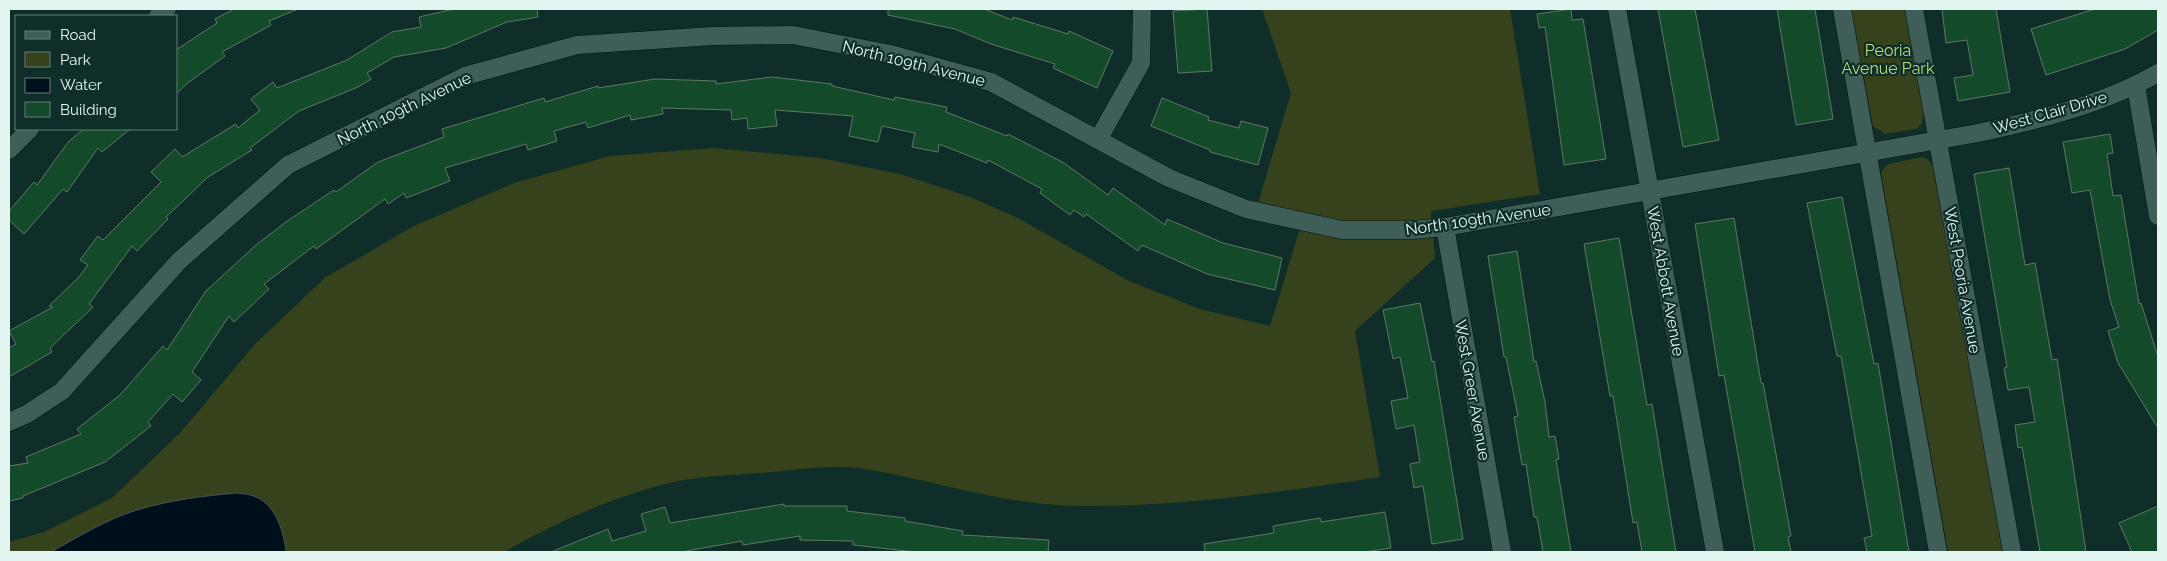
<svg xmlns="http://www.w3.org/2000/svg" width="2167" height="561" font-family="Raleway,sans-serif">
	<rect width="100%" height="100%" fill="#0f2e29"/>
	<!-- green -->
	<g fill="#35421c">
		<path d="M1262,9H1510L1540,194L1431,211L1435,258L1355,331L1380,477C1281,492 1181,507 1080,506C1005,506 932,479 858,468C831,465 800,469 772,472C737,475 699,475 665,484C608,499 555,523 504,552H9V542L44,532L112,498L180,433L255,344L326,277L414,226L514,183L610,156L714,148L820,158L900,174L970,197L1018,218L1127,280L1200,309L1270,326L1302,222L1256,210L1291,93Z"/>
		<path d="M1851,9H1906L1924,110L1922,124L1916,129L1885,134L1873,126Z"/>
		<path d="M1922,157L1927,159L1934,167L2004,552H1948L1882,179L1881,172L1888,164Z"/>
	</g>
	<!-- water -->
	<path fill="#000f1c" stroke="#44545c" d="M236,493C243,494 251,494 256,497C276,505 284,533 286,552H51C78,537 107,519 137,510C170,500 203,496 236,493Z"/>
	<!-- building -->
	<g fill="#134a29" stroke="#607766">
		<path d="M234,9H298L269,21L271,25L222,52L225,56L189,82L176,94V50L217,23L215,19Z"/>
		<path d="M454,9H537L538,17L507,22L446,48L394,57L367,73L371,79L358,87L299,111L250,148L252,150L208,177L166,217L168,219L137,251L132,246L89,304L93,307L50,348L52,352L9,377V348L16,344L9,331L53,307L49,306L78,278L88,265L80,260L98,236L103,240L161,182L151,172L175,149L182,157L236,124L238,128L260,110L251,99L273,82L277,88L347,60L392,32L421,27L419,17Z"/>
		<path d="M888,9H984L1012,20L1013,17L1068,34L1069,31L1113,51L1097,88L1053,68L1055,64L991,44L955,29L888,15Z"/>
		<path d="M1207,9L1212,71L1178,73L1173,11Z"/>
		<path d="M1571,9L1572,20L1583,19L1606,159L1564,165L1545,27L1539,28L1537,14Z"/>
		<path d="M1658,9H1695L1719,140L1683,147Z"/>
		<path d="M1777,9H1815L1833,119L1796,125Z"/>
		<path d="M1942,9H1996L2010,92L1958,101L1954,78L1973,75L1967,40L1946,43Z"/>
		<path d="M2095,9H2158V30L2125,49L2046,75L2031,29Z"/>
		<path d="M772,77L832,84V86L894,100L895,97L947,107L946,112L1007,136L1008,134L1064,163L1108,195L1113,188L1165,225L1167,219L1223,243L1282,258L1275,290L1207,274L1142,245L1138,251L1086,214L1084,217L1074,210L1070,215L1040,193L1042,189L988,160L987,163L939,144L938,152L912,147L915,133L882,126L878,142L849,136L853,116L775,110L777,126L748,129L747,118L732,120L731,110L662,108L663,114L631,120L630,115L588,128L586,122L554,131L557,141L528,150L526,144L445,168L450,181L406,198L404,193L388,204L385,199L316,249L314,246L264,284L269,289L234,322L229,316L192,372L201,380L182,402L173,394L148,422L151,426L105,462L23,496V498L9,501V466L28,463L26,457L81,434L77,429L120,395L163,346L167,350L206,291L256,245L286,222L334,190L336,192L378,162L444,137L442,129L544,98L545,102L598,86V88L655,79L716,81V84Z"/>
		<path d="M1162,98L1209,117L1208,120L1239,128L1241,121L1268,128L1258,165L1210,152V150L1151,126Z"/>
		<path d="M84,129H130L102,152L98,148L67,192L63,189L24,234L9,220V211L34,182L37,185L69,141Z"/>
		<path d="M2110,134L2113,153L2107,154L2113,196L2121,195L2139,304L2141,303L2158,357V428L2118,363L2108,331L2119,327L2110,300L2090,190L2072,193L2063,142Z"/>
		<path d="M2009,168L2025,265L2035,263L2052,360L2057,359L2086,552H2040L2022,447L2018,448L2015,425L2035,422L2029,387L2008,390L2004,368L2007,367L1974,174Z"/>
		<path d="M1842,197L1874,364L1878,363L1909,552H1867L1864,538L1872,536L1841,356H1837L1807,203Z"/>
		<path d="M1734,218L1761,383H1763L1791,536L1788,537L1791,552H1755L1724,375L1719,376L1695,224Z"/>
		<path d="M1619,238L1647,405L1652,404L1676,552H1642L1637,522L1633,523L1613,396H1610L1584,244Z"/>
		<path d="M1517,251L1534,362L1536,361L1545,402L1549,437L1555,436L1559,459L1556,460L1571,552H1543L1537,517H1534L1526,464L1522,465L1514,417L1518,416L1506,357H1504L1488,256Z"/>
		<path d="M1420,303L1432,362L1434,361L1463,539L1432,544L1423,486L1414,488L1410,464L1420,462L1414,425L1396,429L1391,401L1408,398L1400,357L1393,359L1383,310Z"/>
		<path d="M784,504V506H847V511L905,518V521L963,531L962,535L1049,540L1048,552H916L853,545V541L800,540V536L743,545L742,541L681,552H551L608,529L612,541L646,531L641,514L665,507L670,523Z"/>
		<path d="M2158,506V552H2132L2119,523Z"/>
		<path d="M1385,512L1391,548L1364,552H1205L1204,544L1274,533L1273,526L1320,518L1321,522Z"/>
	</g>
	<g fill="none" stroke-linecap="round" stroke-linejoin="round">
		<defs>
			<g id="minor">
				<path d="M1617,9L1715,552"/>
				<path d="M1842,9L1938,552"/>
				<path d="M1914,9L2012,552"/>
				<path d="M158,16L167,9"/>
				<path d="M2136,86L2158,216"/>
				<path d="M1099,138L1141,63L1142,9"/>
				<path d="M9,150L30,129"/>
				<path d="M1445,227L1502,552"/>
				<path d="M9,422L27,414L62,391L179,261L288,165L465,76L577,45L713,36L793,35L890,54L991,82L1169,178L1246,209L1342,230H1412L1445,227L1978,133C2039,120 2104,104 2158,73"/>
			</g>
		</defs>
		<!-- minor casing -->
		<use href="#minor" stroke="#011512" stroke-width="19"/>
		<!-- minor -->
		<use href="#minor" stroke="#3f5e58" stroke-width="18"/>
	</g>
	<g text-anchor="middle" stroke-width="4.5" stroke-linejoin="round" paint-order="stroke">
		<!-- park labels -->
		<g font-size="16" fill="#b9db7a" stroke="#0f2e29">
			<text x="1888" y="56">Peoria<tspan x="1888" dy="18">Avenue Park</tspan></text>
		</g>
		<!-- street labels -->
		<g font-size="16" fill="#e3f5f1" stroke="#0f2e29">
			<text transform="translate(914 63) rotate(14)" y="6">North 109th Avenue</text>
			<text transform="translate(404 108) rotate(-26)" y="6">North 109th Avenue</text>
			<text transform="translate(2050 112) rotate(-16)" y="6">West Clair Drive</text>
			<text transform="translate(1478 219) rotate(-8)" y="6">North 109th Avenue</text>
			<text transform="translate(1963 280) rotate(80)" y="6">West Peoria Avenue</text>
			<text transform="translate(1666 281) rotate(80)" y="6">West Abbott Avenue</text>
			<text transform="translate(1473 390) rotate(80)" y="6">West Greer Avenue</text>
		</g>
	</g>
	<!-- border -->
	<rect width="2167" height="561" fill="none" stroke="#e3f5f1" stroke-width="20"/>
	<!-- legend -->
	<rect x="15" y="15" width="162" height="115" fill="#0f2e29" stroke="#647e79"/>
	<rect x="25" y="31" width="25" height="8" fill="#3f5e58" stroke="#647e79"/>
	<text x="60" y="40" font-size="15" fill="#e3f5f1">Road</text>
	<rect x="25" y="52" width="25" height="15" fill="#35421c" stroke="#647e79"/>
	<text x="60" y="65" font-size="15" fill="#e3f5f1">Park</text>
	<rect x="25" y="78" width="25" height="15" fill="#000f1c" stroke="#647e79"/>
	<text x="60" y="90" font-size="15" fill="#e3f5f1">Water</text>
	<rect x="25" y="102" width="25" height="15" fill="#134a29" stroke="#647e79"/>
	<text x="60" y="115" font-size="15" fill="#e3f5f1">Building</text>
</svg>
